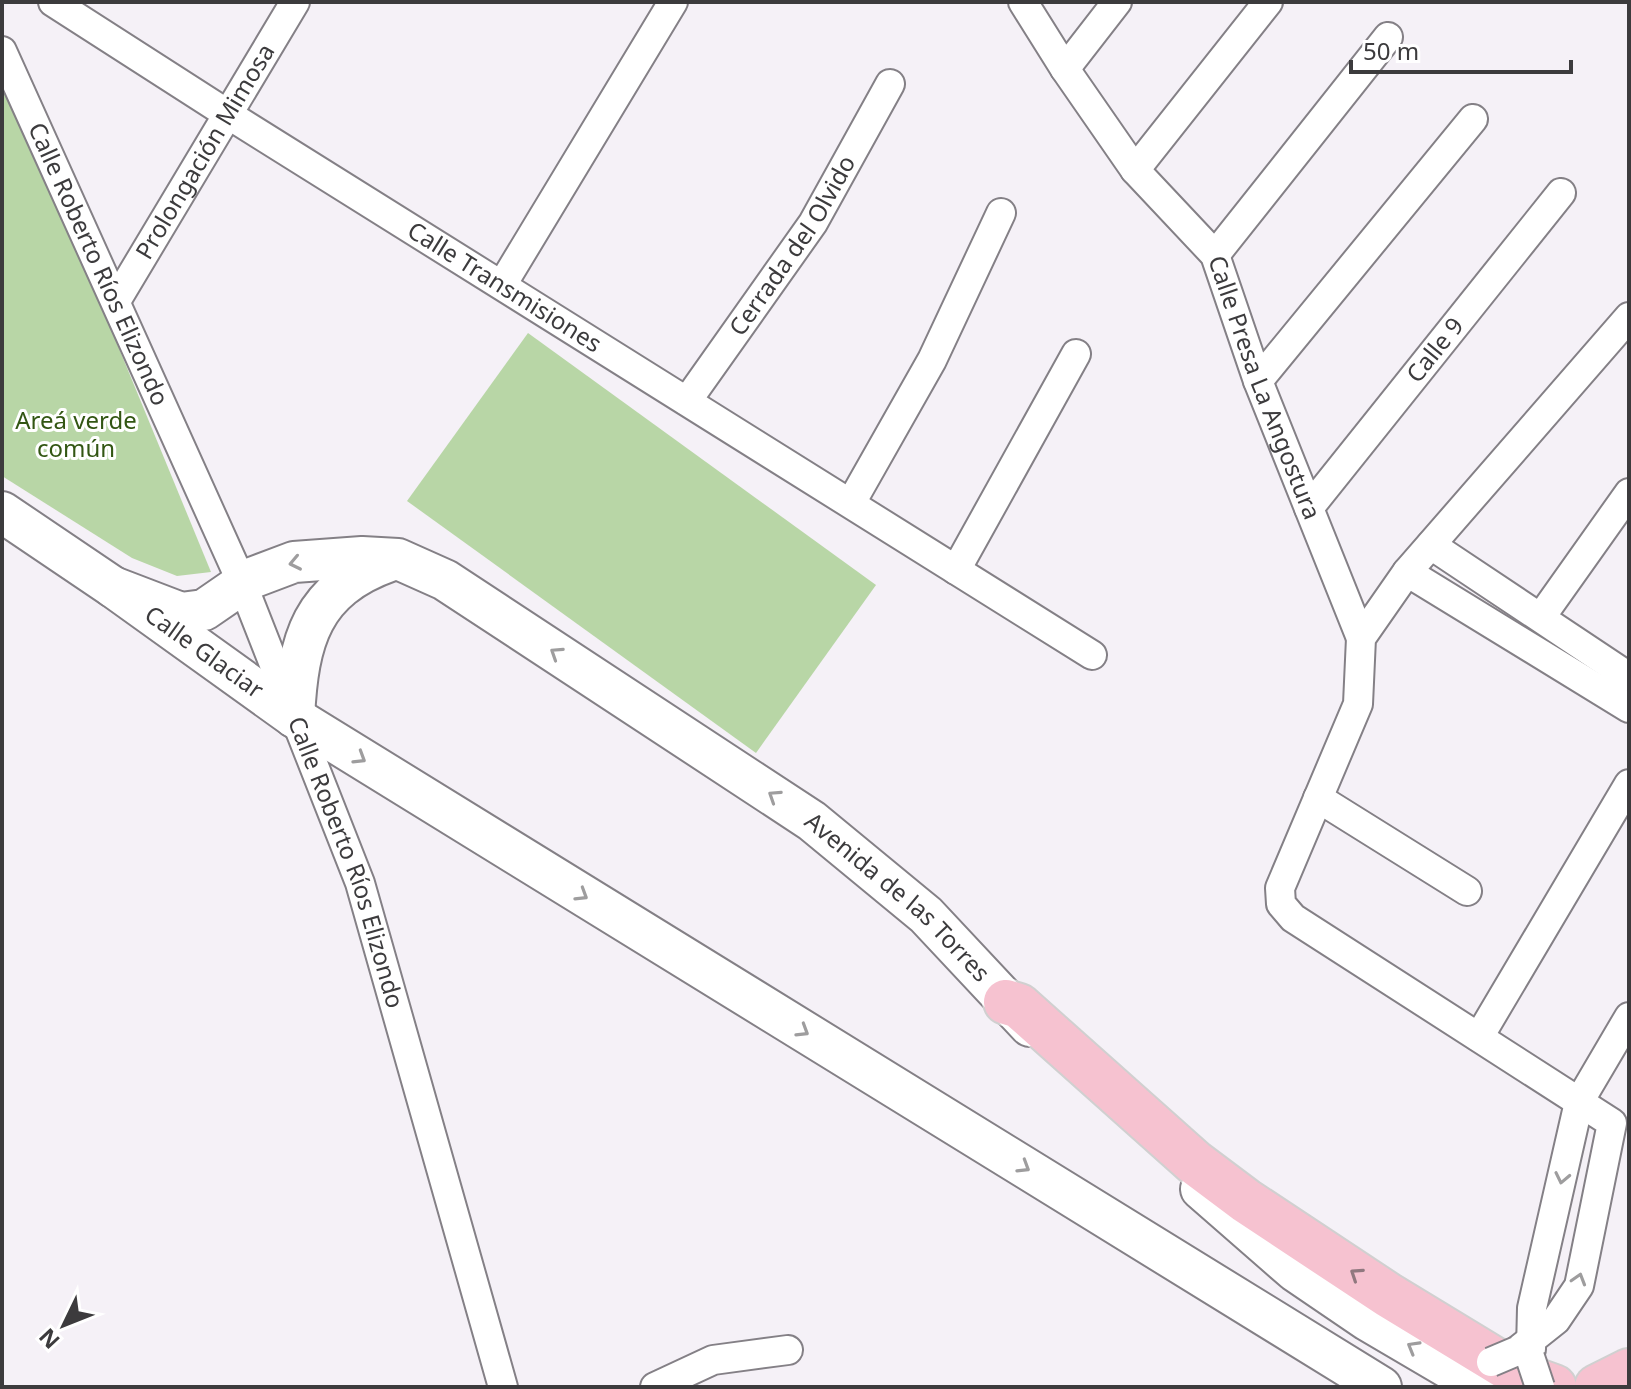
<svg xmlns="http://www.w3.org/2000/svg" width="1631" height="1389" font-family="'Noto Sans',sans-serif">
	<rect width="100%" height="100%" fill="#f5f1f7"/>
	<!-- green -->
	<g fill="#b8d6a6">
		<path d="M2,64L211,572L177,576L132,558L2,476Z"/>
		<path d="M528,333L876,585L756,753L407,501Z"/>
	</g>
	<g fill="none" stroke-linecap="round" stroke-linejoin="round">
		<defs>
			<g id="street">
				<path id="s1" d="M53,2L229,115L1092,655"/>
				<path id="s2" d="M1023,2L1065,69L1135,170L1215,255L1258,381L1361,638"/>
				<path id="s3" d="M2,51L242,583L360,883L503,1387"/>
				<path d="M1065,69L1117,2"/>
				<path d="M1135,170L1268,2"/>
				<path d="M1215,255L1388,37"/>
				<path d="M502,285L673,2"/>
				<path id="s4" d="M116,301L295,2"/>
				<path d="M1258,381L1473,119"/>
				<path id="s5" d="M687,401L813,223L890,84"/>
				<path d="M851,503L932,360L1001,213"/>
				<path id="s6" d="M1309,508L1561,193"/>
				<path d="M1431,545L1629,677"/>
				<path d="M956,570L1076,354"/>
				<path d="M1407,572L1629,708"/>
				<path d="M1541,617L1629,493"/>
				<path d="M1318,798L1467,891"/>
				<path d="M1479,1037L1629,784"/>
				<path d="M1531,1349L1532,1308L1579,1102L1629,1017"/>
				<path d="M1517,1351L1556,1320L1579,1286L1612,1123L1293,918L1281,904L1280,888L1358,704L1361,638L1407,572L1629,317"/>
				<path d="M655,1387L713,1360L788,1350"/>
			</g>
			<g id="secondary">
				<path id="s7" d="M2,512L113,587L294,717L1381,1387"/>
				<path id="s8" d="M113,587L181,613L204,610L249,579L294,562L362,557L398,559L445,580L812,821L926,915L1030,1026"/>
				<path d="M294,717C298,640 311,589 390,561"/>
				<path d="M1201,1189L1295,1271L1367,1320L1481,1387"/>
			</g>
			<g id="highway">
				<path d="M1006,1002L1019,1006L1194,1162L1246,1201L1388,1295L1518,1374L1554,1387"/>
				<path d="M1597,1387L1629,1371"/>
			</g>
		</defs>
		<!-- street casing -->
		<use href="#street" stroke="#848086" stroke-width="32"/>
		<!-- secondary casing -->
		<use href="#secondary" stroke="#848086" stroke-width="44"/>
		<!-- highway casing -->
		<use href="#highway" stroke="#d0d0d0" stroke-width="48"/>
		<!-- street -->
		<use href="#street" stroke="#fff" stroke-width="28"/>
		<!-- secondary -->
		<use href="#secondary" stroke="#fff" stroke-width="40"/>
		<!-- highway -->
		<use href="#highway" stroke="#f6c2d0" stroke-width="44"/>
		<defs>
			<g id="street-bridge">
				<path d="M1530,1357L1540,1387"/>
				<path d="M1491,1362L1517,1351"/>
			</g>
		</defs>
		<!-- street-bridge casing -->
		<use href="#street-bridge" stroke="#848086" stroke-width="32" stroke-linecap="butt"/>
		<!-- street-bridge -->
		<use href="#street-bridge" stroke="#fff" stroke-width="28"/>
	</g>
	<!-- one-way arrows -->
	<defs><path id="oneway-chevron" d="M-2-3.5L2.5 0L-2 3.5" fill="none" stroke-width="1.6" stroke-linecap="round" stroke-linejoin="round" transform="scale(2)"/></defs>
	<g stroke="#9e9d9e">
		<use href="#oneway-chevron" transform="translate(295 563) rotate(168)"/>
		<use href="#oneway-chevron" transform="translate(556 653) rotate(-147)"/>
		<use href="#oneway-chevron" transform="translate(360 758) rotate(32)"/>
		<use href="#oneway-chevron" transform="translate(774 796) rotate(-147)"/>
		<use href="#oneway-chevron" transform="translate(582 895) rotate(32)"/>
		<use href="#oneway-chevron" transform="translate(803 1031) rotate(32)"/>
		<use href="#oneway-chevron" transform="translate(1024 1167) rotate(32)"/>
		<use href="#oneway-chevron" transform="translate(1562 1178) rotate(102)"/>
		<use href="#oneway-chevron" transform="translate(1579 1279) rotate(-73)"/>
		<use href="#oneway-chevron" transform="translate(1413 1347) rotate(-150)"/>
	</g>
	<use stroke="#90787f" href="#oneway-chevron" transform="translate(1356 1274) rotate(-146)"/>
	<g text-anchor="middle" stroke-width="6" stroke-linejoin="round" paint-order="stroke">
		<!-- street labels -->
		<g font-size="24" fill="#3c3b3d" stroke="#fff">
			<text dy="8" stroke="none"><textPath href="#s4" startOffset="174">Prolongación Mimosa</textPath></text>
			<text dy="8" stroke="none"><textPath href="#s5" startOffset="188">Cerrada del Olvido</textPath></text>
			<text dy="8" stroke="none"><textPath href="#s3" startOffset="234">Calle Roberto Ríos Elizondo</textPath></text>
			<text dy="8" stroke="none"><textPath href="#s1" startOffset="534">Calle Transmisiones</textPath></text>
			<text dy="8" stroke="none"><textPath href="#s6" startOffset="202">Calle 9</textPath></text>
			<text dy="8" stroke="none"><textPath href="#s2" startOffset="460">Calle Presa La Angostura</textPath></text>
			<text dy="8" stroke="none"><textPath href="#s7" startOffset="246">Calle Glaciar</textPath></text>
			<text dy="8" stroke="none"><textPath href="#s3" startOffset="882">Calle Roberto Ríos Elizondo</textPath></text>
			<text dy="8" stroke="none"><textPath href="#s8" startOffset="908">Avenida de las Torres</textPath></text>
		</g>
		<!-- park labels -->
		<g font-size="24" fill="#325613" stroke="#fff">
			<text x="76" y="429">Areá verde<tspan x="76" dy="28">común</tspan></text>
		</g>
	</g>
	<!-- border -->
	<rect width="1631" height="1389" fill="none" stroke="#3c3b3d" stroke-width="8"/>
	<!-- north arrow -->
	<g transform="translate(64 1325) rotate(227)" stroke="#ffffff" stroke-width="6" paint-order="stroke">
	<path d="M0-6L14 30L0 20L-14 30Z" fill="#3c3b3d"/>
	<text y="-12" font-size="22" font-weight="bold" text-anchor="middle" fill="#3c3b3d">N</text>
	</g>
	<!-- scale -->
	<path d="M1351 60v12h220v-12" fill="none" stroke="#3c3b3d" stroke-width="4"/>
	<text x="1363" y="60" font-size="24" fill="#3c3b3d" stroke="#ffffff" stroke-width="6" paint-order="stroke">50 m</text>
</svg>
